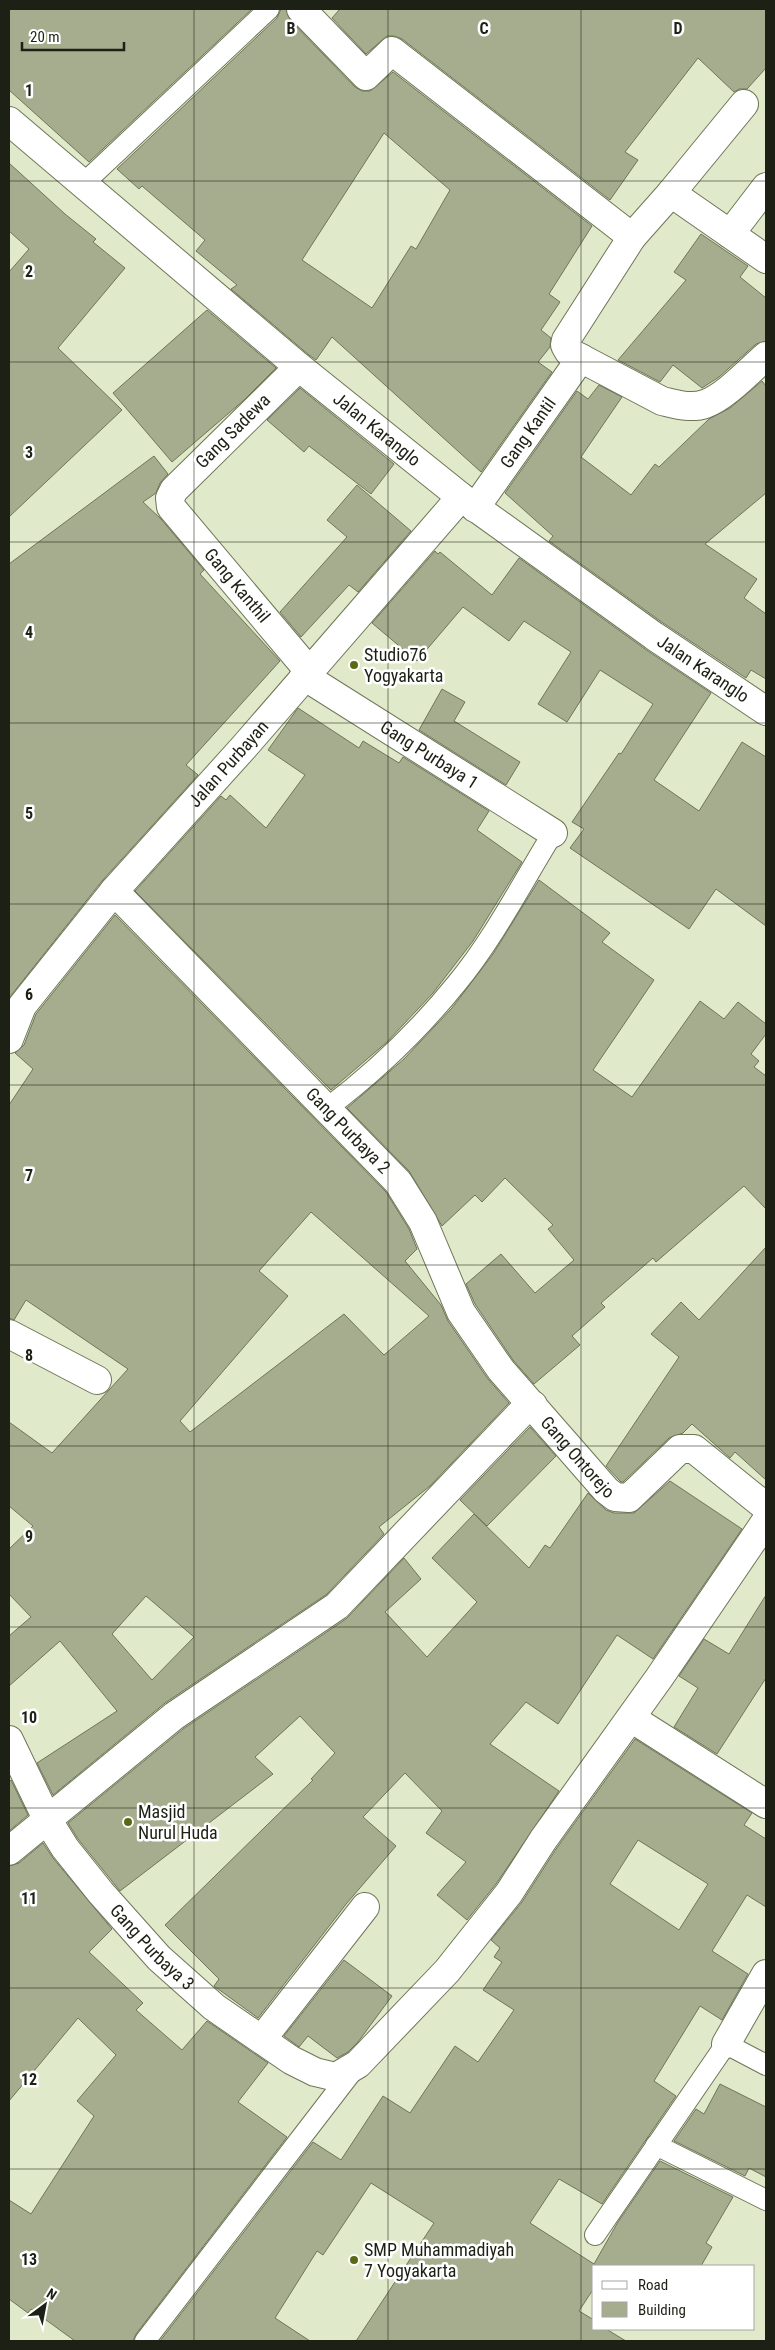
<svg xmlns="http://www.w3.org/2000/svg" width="775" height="2350" font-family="'Roboto Condensed',sans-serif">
	<rect width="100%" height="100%" fill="#e0e9c9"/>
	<!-- building -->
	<g fill="#a5ad8e" stroke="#6e7659" fill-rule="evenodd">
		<path d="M9,9H252L89,162L9,90Z"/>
		<path d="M281,9H286L290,20L355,87L362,91H370L393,72L592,226L549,294L560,302L541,330L551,338L550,347L538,362L552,372L481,472L332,337L316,360L309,355L231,289L237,285L196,251L205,240L142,186L139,189L117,169L277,18ZM384,133L450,190L416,249L411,246L372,308L302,260Z"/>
		<path d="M340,9H766V68L747,89H739L734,92L698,58L625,152L638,160L610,200L402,39L394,36H387L366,54L332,18Z"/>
		<path d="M9,163L65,214L96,239L93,242L125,268L58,348L122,410L9,517V272L29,249L9,231Z"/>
		<path d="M701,234L748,266L740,277L766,298V341L756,344L719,377L702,388L673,365L660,382L618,360L686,280L674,272Z"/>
		<path d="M207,310L276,368L244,400L172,462L113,393Z"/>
		<path d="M762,381L766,386V493L705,544L757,579L744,598L766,614V679L751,670L746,678L663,623L549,541L553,536L505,493L577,391L588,399L599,385L622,397L581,457L631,495L655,464L659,467L709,419L730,408Z"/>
		<path d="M300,388L394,464L371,494L309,446L304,452L267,420Z"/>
		<path d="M154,456L168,474L160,483L156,493L143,502L161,519L204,570L200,574L280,661L186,765L198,775L102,881L9,998V564Z"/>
		<path d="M357,485L411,531L358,592L349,585L301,637L280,612L347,537L327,520Z"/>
		<path d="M435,551L438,554L440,552L492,595L519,558L645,649L711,693L654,780L699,811L742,742L766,757V926L716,889L689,929L570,848L584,829L572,822L619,753L621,754L653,704L600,670L567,722L538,704L571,652L524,621L509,641L463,607L417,661L372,623Z"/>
		<path d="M442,689L465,702L454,721L520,762L506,785L419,730Z"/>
		<path d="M298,708L359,748L363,741L399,763L403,757L489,811L477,830L522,862L473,941L433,993L387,1042L331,1090L135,891L221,796L226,800L230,795L266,828L305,775L268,750Z"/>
		<path d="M539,880L610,933L602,942L654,980L593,1070L632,1097L700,1001L724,1019L738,1002L766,1024V1034L751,1054L759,1061L754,1067L766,1076V1209L744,1186L656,1262L653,1258L601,1303L605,1307L572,1336L580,1345L534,1384L513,1360L475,1304L466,1284L501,1254L535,1293L574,1260L548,1229L553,1225L505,1178L482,1202L475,1195L442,1226L409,1171L347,1108L404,1059L452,1008L493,954Z"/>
		<path d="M115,915L386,1192L409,1229L417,1249L405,1261L441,1305L448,1321L488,1379L509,1403L430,1486L379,1527L384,1534L327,1594L165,1703L53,1795L37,1763L117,1711L60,1641L9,1686V1636L31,1617L9,1594V1549L33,1526L9,1506V1422L52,1453L128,1369L26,1300L14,1320L9,1318V1105L33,1069L15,1053L24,1045L36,1014ZM311,1212L429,1316L384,1355L344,1314L190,1432L180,1421L288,1296L259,1271ZM146,1596L194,1637L152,1680L112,1634Z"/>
		<path d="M766,1247V1480L735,1452L730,1458L692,1424L683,1433L669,1438L623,1482H621L606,1466L679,1357L651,1334L681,1302L699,1320Z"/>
		<path d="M530,1427L556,1456L487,1526L460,1500Z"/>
		<path d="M670,1481L742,1529L653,1659L617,1635L558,1724L526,1702L490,1744L559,1791L496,1884L467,1920L437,1895L466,1862L426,1833L442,1811L405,1773L363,1817L396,1846L347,1903L258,2018L214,1986L219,1979L165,1925L313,1780L311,1779L335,1753L300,1716L255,1757L273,1774L120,1891L78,1839L68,1823L183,1729L346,1619L404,1558L421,1579L385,1612L427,1657L477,1602L432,1558L474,1514L529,1568L545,1545L550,1548L588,1493L606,1510L614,1513H634Z"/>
		<path d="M766,1595V1678L717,1754L674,1727L698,1688L679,1676L704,1639L729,1654Z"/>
		<path d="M635,1739L752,1813L744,1825L766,1839V1907L747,1895L712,1951L748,1974L722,2020L700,2006L654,2081L676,2096L602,2204L559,2179L530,2223L594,2264L618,2222L660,2161L733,2197L706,2243L712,2247L701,2266H594V2288L579,2311L594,2320V2329H606L626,2341H356L434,2223L371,2183L323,2255L317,2251L275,2318L310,2341H160L313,2142L341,2160L383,2096L410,2113L455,2046L478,2062L514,2010L483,1990L502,1962L494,1957L500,1948L491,1940L522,1902L556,1849ZM638,1840L708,1884L679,1930L610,1884Z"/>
		<path d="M11,1780L28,1815L9,1831V1782Z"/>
		<path d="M43,1843L53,1858L112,1929L89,1952L143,2003L136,2010L182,2050L207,2021L268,2063L238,2102L287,2137L136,2334L133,2341H75L31,2309L28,2313L9,2299V2200L31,2214L94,2116L77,2101L116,2055L78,2018L9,2101V1866L19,1863Z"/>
		<path d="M344,1960L392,1996L358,2042L348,2052L337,2058L308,2036L299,2047L284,2036Z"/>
		<path d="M720,2084L766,2107V2177L749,2168L745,2176L674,2141L696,2109L704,2114Z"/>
	</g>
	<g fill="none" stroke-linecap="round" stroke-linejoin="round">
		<defs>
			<g id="service">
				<path d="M83,184L269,9"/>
				<path d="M326,1109C374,1073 419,1030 457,983C494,938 522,883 553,833"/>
				<path d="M656,2145L766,2200"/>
				<path d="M595,2235L726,2044L766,2065"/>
				<path d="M145,2341L354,2069"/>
			</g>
			<g id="minor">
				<path d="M301,9L366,76L392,51L632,237"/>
				<path d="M671,193L744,104"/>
				<path d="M730,234L766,187"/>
				<path d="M766,259L671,193L632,237L566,340L565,345L569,352L662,401C675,404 691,409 705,404C725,397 750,370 766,356"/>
				<path id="s1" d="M299,367L174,490L170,498L171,507L309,671"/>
				<path id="s2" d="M475,508L581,358"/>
				<path id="s3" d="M304,676L553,833"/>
				<path id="s4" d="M114,891L398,1182L423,1222L461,1312L501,1370L606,1490L615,1497L629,1498L680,1449H694L766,1507"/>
				<path d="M9,1334L97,1380"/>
				<path d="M631,1718L766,1804"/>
				<path id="s5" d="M9,1740L47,1819L65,1848L101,1893L159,1958L214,2007L291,2060L315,2072L336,2077L358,2064L447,1971L509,1893L543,1840L659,1678L766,1521"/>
				<path d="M9,1851L174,1716L337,1606L523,1411L533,1405"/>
				<path d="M262,2039L365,1907"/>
				<path d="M726,2044L766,1974"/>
			</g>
			<g id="tertiary">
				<path id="s6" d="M9,121L299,367L461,497L654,636L766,711"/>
				<path id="s7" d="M9,1039L22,1006L114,891L244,747L461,497"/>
			</g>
		</defs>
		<!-- service casing -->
		<use href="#service" stroke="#6e7658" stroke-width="22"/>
		<!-- minor casing -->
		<use href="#minor" stroke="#6e7658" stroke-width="30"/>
		<!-- tertiary casing -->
		<use href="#tertiary" stroke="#6e7658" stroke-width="30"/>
		<!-- service -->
		<use href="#service" stroke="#fff" stroke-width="20"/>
		<!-- minor -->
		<use href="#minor" stroke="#fff" stroke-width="28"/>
		<!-- tertiary -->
		<use href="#tertiary" stroke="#fff" stroke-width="28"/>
	</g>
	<!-- grid -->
	<path fill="none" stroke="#1d2014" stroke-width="1" stroke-opacity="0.55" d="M194,9V2341M388,9V2341M581,9V2341M9,181H766M9,362H766M9,542H766M9,723H766M9,904H766M9,1085H766M9,1265H766M9,1446H766M9,1627H766M9,1808H766M9,1988H766M9,2169H766"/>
	<!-- markers -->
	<g fill="#5a6a14" stroke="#fff" stroke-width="2">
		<circle cx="354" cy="665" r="5"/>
		<circle cx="128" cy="1822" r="5"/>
		<circle cx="354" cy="2260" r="5"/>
	</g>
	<g text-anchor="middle" stroke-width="5" stroke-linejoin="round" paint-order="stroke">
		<!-- street labels -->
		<g font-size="18" fill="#1d2014" stroke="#fff">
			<text dy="6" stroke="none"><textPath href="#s6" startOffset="480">Jalan Karanglo</textPath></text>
			<text transform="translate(233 431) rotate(-45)" y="6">Gang Sadewa</text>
			<text dy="6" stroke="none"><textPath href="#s2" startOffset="92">Gang Kantil</textPath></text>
			<text dy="6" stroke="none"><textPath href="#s1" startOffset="296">Gang Kanthil</textPath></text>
			<text dy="6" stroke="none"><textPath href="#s6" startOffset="885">Jalan Karanglo</textPath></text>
			<text dy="6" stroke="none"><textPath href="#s3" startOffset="148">Gang Purbaya 1</textPath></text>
			<text dy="6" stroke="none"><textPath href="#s7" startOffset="354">Jalan Purbayan</textPath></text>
			<text dy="6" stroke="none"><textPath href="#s4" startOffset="335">Gang Purbaya 2</textPath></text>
			<text dy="6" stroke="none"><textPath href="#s4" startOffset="738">Gang Ontorejo</textPath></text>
			<text dy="6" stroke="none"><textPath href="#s5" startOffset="254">Gang Purbaya 3</textPath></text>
		</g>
		<!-- poi labels -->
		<g font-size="18" fill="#1d2014" stroke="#fff" text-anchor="start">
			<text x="364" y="661">Studio76<tspan x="364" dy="21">Yogyakarta</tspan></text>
			<text x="138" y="1818">Masjid<tspan x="138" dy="21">Nurul Huda</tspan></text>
			<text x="364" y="2256">SMP Muhammadiyah<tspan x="364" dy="21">7 Yogyakarta</tspan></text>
		</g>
	</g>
	<g font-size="16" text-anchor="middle" font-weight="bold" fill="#1d2014" stroke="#fff" stroke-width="5" stroke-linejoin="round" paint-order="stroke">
		<text x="291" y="34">B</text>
		<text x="484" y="34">C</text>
		<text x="678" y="34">D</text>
		<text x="29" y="96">1</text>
		<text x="29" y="277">2</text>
		<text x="29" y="458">3</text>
		<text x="29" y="638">4</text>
		<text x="29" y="819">5</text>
		<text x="29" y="1000">6</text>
		<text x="29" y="1181">7</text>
		<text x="29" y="1361">8</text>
		<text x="29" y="1542">9</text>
		<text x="29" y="1723">10</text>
		<text x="29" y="1904">11</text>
		<text x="29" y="2085">12</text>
		<text x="29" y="2265">13</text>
	</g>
	<!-- border -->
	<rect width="775" height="2350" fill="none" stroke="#1d2014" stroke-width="20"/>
	<!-- legend -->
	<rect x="592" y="2265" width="162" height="65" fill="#ffffff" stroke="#a5a6a1"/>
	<rect x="602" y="2281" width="25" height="8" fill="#ffffff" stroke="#a5a6a1"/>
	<text x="638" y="2290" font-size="15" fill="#1d2014">Road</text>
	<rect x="602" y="2302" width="25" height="15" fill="#a5ad8e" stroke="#a5a6a1"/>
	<text x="638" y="2315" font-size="15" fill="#1d2014">Building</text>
	<!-- north arrow -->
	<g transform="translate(45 2305) rotate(32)" stroke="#ffffff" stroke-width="4" paint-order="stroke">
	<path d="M0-4L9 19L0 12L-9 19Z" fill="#1d2014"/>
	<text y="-8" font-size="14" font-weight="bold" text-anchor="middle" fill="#1d2014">N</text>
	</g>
	<!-- scale -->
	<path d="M22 42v8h102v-8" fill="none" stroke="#1d2014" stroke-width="2.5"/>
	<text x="30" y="42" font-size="15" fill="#1d2014" stroke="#ffffff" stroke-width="4" paint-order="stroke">20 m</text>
</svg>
